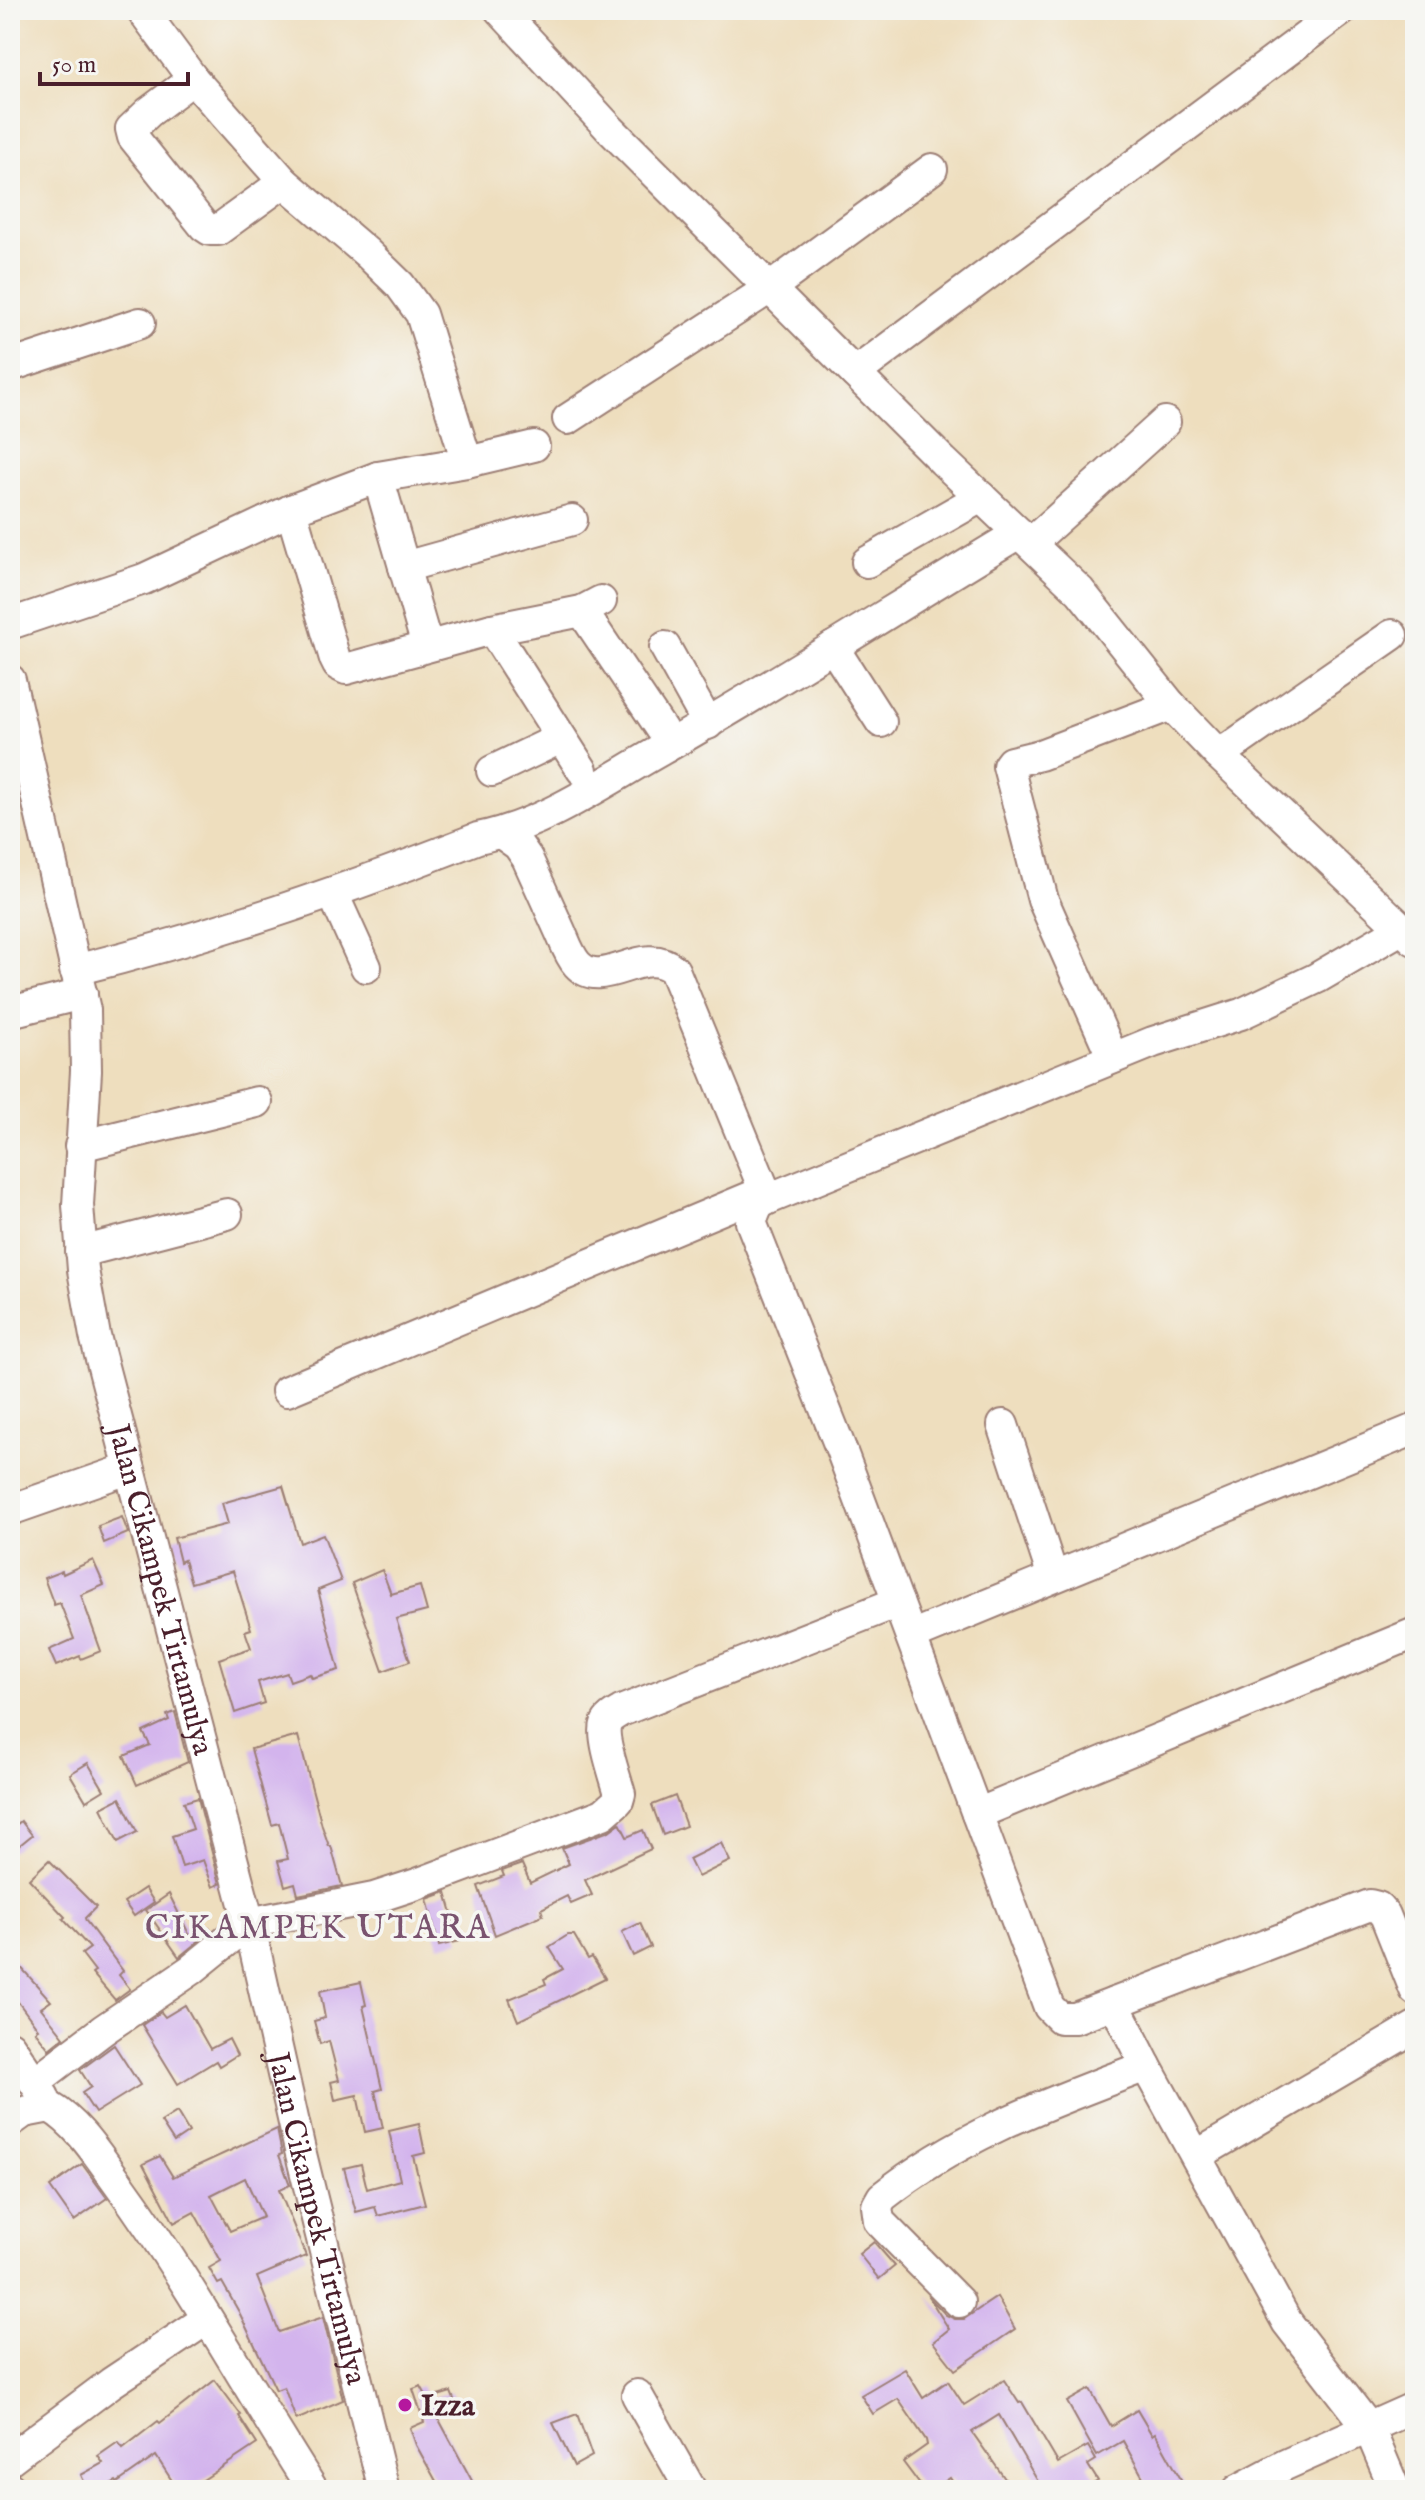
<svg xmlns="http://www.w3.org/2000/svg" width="1425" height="2500" font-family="'IM FELL English',serif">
	<rect width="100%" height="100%" fill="#f6f6f2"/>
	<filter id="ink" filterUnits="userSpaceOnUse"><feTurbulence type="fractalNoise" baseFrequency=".0125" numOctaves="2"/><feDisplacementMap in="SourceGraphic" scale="16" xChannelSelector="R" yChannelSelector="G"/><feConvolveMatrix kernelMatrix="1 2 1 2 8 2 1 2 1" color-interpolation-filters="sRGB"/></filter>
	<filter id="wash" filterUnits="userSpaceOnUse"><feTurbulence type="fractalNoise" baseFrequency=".006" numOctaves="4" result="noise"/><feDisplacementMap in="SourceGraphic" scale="32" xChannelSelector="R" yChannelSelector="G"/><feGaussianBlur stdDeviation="1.8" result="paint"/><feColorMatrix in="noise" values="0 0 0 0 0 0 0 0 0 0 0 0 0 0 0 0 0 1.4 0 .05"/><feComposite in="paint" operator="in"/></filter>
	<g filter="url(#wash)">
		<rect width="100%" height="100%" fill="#eedebe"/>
		<g id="blocks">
			<!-- building -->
			<g fill="#d3b4ed" fill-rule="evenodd">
				<path d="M283,1486L300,1543L323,1534L341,1581L318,1590L339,1670L312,1678L310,1674L290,1681L287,1673L258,1682L264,1703L235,1713L219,1659L251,1648L245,1631L251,1629L233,1571L191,1583L184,1560L180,1562L174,1538L228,1524L222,1503Z"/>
				<path d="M122,1517L128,1533L104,1543L98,1526Z"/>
				<path d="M93,1560L104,1585L81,1595L101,1651L81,1659L80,1656L56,1666L49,1650L74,1639L60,1603L54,1605L44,1578L62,1571L63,1574Z"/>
				<path d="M382,1570L391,1594L420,1586L427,1611L396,1619L410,1661L383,1671L352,1583Z"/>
				<path d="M175,1712L188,1762L137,1785L124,1756L150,1745L143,1732L169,1720L167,1715Z"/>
				<path d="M298,1736L322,1826L329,1846H331L342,1886L298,1895L295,1883L285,1886L278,1861L288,1859L279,1823L272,1825L251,1749Z"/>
				<path d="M88,1763L104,1790L86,1801L70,1774Z"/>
				<path d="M675,1796L686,1826L663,1835L652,1805Z"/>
				<path d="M120,1798L137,1832L118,1842L101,1808Z"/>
				<path d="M198,1798L220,1884L213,1887L203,1860L182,1867L172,1836L193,1829L184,1802Z"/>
				<path d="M21,1821L32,1835L10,1853V1830Z"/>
				<path d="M620,1823L627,1837L643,1830L651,1849L585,1880L592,1895L571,1904L567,1896L541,1909L543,1915L495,1935L478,1886L504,1876L502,1871L522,1864L530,1883L569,1864L562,1848L609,1831Z"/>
				<path d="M721,1843L730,1861L698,1877L689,1859Z"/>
				<path d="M49,1860L96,1907L85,1918L86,1921L123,1971L119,1975L130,1989L115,2000L92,1973L95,1971L82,1954L90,1948L63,1919L65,1917L29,1879Z"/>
				<path d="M145,1888L154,1902L134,1916L124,1902Z"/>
				<path d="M446,1892L460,1941L439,1946L427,1899Z"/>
				<path d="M169,1894L190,1936L209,1928L211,1931L179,1957L146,1910Z"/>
				<path d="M640,1923L651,1947L633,1956L622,1932Z"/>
				<path d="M568,1935H574L588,1959L592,1957L605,1978L518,2021L509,1999L546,1984L544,1979L563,1969L549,1947Z"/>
				<path d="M10,1955L51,2001L41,2008L64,2037L49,2049L35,2031L38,2029L10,1991Z"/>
				<path d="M361,1982L366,2005L363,2006L382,2089L375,2091L383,2128L365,2132L357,2095L335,2100L331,2082L339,2080L329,2041L320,2044L314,2021L325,2018L320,1991Z"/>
				<path d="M185,2005L210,2049L229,2039L237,2055L219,2066L216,2061L178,2084L142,2025L161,2012L165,2017Z"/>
				<path d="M114,2045L140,2085L95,2113L82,2093L91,2087L80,2070Z"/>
				<path d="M177,2112L189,2132L174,2142L161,2122Z"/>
				<path d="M419,2124L425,2153L413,2156L425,2204L378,2216L375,2207L356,2212L344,2168L361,2164L367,2189L400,2180L389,2131Z"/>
				<path d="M277,2129L282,2154L279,2155L290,2185L279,2190L306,2256L257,2277L279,2332L323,2317L343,2400L296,2420L284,2387L276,2390L239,2312L222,2282L218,2284L209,2268L221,2261L194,2212L174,2223L143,2164L160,2156L173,2177ZM245,2178L263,2217L230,2231L211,2195Z"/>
				<path d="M82,2164L107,2198L74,2221L50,2187Z"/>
				<path d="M874,2242L895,2266L879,2279L859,2254Z"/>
				<path d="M928,2296L946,2315L955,2319H964L997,2297L1015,2329L955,2370L933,2342L949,2329Z"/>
				<path d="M905,2369L923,2398L948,2381L964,2405L1004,2380L1019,2403L1022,2402L1058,2463L1088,2446L1096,2460L1088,2465L1098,2481L1082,2490H1043L999,2415L972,2432L1008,2483L998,2490H958L950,2478L932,2490H924L903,2462L927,2445L926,2440L898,2399L873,2414L861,2395Z"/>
				<path d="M215,2380L241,2415L239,2416L257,2444L188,2490H178L156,2456L117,2483L116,2481L99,2490H88L81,2475L103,2463L98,2456L118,2442L123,2448L158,2421L160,2423Z"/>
				<path d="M421,2386L428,2399L451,2392L457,2407L436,2414L477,2490H441L416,2445L410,2428L424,2422L413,2389Z"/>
				<path d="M1090,2389L1111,2426L1137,2410L1152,2435L1155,2433L1187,2490H1150L1123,2441L1097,2456L1067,2402Z"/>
				<path d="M577,2414L592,2456L574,2466L553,2423Z"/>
			</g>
		</g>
	</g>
	<g filter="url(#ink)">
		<use href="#blocks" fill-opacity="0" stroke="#9c7e74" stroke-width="2"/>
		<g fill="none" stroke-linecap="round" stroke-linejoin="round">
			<defs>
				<g id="minor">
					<path d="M142,10L193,79L284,182L367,253L400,285L421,314L467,462L534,446"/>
					<path d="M500,10L610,129L943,461L1080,591L1171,705L1219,755L1414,940"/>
					<path d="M193,79L149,112L131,129L133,137L204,226L210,230H218L284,182"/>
					<path d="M10,366L140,323"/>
					<path d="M855,373L1342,10"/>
					<path d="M568,419L770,288L932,169"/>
					<path d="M378,477L427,646"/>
					<path d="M291,510L335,659L338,665L346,669L492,629L582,611L601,601"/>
					<path d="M1031,543L1165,422"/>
					<path d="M867,562L981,497"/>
					<path d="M404,567L572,520"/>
					<path d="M582,611L662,730"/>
					<path d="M10,624L144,579L291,510L378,477L467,462"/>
					<path d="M492,629L582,770"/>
					<path d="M665,647L708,724"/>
					<path d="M833,647L881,722"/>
					<path id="s1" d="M10,680L85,1010L86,1071L78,1205L83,1270L95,1336L249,1923L300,2150L384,2490"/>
					<path d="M1219,755L1392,635"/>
					<path d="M492,771L561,738"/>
					<path d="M501,833L518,845L527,858C538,882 549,907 560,931C565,942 569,955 577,964C603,993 643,942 674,970L768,1199"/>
					<path d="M333,894L366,967"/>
					<path d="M1401,929L1317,978L1241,1014L1153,1042L768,1199L758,1205L751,1222L839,1444L1049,2007L1060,2018H1075L1370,1905L1378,1907L1385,1915L1415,1990"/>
					<path d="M75,970C213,936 346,890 478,838C542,825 598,786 654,754C778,684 897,606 1019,533"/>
					<path d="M10,1012L82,994"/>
					<path d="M1113,1058L1043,900L1008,766L1011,762L1040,755L1171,705"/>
					<path d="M80,1146L257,1102"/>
					<path d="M81,1252L227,1214"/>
					<path d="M287,1391L765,1191"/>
					<path d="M1003,1425L1053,1577"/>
					<path d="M10,1510L128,1469"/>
					<path d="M911,1636L1415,1429"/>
					<path d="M977,1814L1415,1633"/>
					<path d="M1114,2003L1146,2066L1287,2322L1369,2428L1395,2490"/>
					<path d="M10,2046L44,2097"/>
					<path d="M36,2081L103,2030L191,1970L249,1923L374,1898L417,1884L603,1814L618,1801L620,1794C616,1779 601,1737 606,1724C608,1718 616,1714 621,1711L898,1602"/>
					<path d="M10,2122L24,2112L50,2107C79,2124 99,2157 119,2184C190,2282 248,2389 313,2490"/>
					<path d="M1196,2156L1415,2027"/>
					<path d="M959,2302L879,2221L877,2206L882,2197C962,2133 1052,2102 1146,2066"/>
					<path d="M637,2395L691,2490"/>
					<path d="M10,2459L111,2383L207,2319"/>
					<path d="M10,2488L11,2490"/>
					<path d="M1238,2490L1285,2465L1415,2407"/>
				</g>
			</defs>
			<!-- minor casing -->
			<use href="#minor" stroke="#9c7e74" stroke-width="34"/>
			<!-- minor -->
			<use href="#minor" stroke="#fff" stroke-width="30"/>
		</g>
	</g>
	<!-- markers -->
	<circle fill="#b5179e" stroke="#f6f6f2" stroke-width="3" cx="405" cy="2405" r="8"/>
	<g text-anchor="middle" stroke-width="7" stroke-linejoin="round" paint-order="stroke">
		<!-- street labels -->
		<g font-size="30" fill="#4a1f2b" stroke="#f6f6f2">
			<text dy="10" stroke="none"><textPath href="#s1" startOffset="928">Jalan Cikampek Tirtamulya</textPath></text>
			<text dy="10" stroke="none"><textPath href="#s1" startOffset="1576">Jalan Cikampek Tirtamulya</textPath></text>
		</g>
		<!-- poi labels -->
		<g font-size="30" font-weight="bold" fill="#4a1f2b" stroke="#f6f6f2" text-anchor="start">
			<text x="421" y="2415">Izza</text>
		</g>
		<!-- quarter labels -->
		<g font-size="34" letter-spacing="2" fill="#7a536f" stroke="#f6f6f2">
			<text x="318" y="1938">CIKAMPEK UTARA</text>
		</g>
	</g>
	<!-- margin -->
	<rect width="1425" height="2500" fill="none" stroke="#f6f6f2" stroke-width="40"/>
	<!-- scale -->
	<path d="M40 72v12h148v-12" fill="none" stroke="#4a1f2b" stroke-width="4"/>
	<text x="52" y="72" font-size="24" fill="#4a1f2b" stroke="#f6f6f2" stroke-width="6" paint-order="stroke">50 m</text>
</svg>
